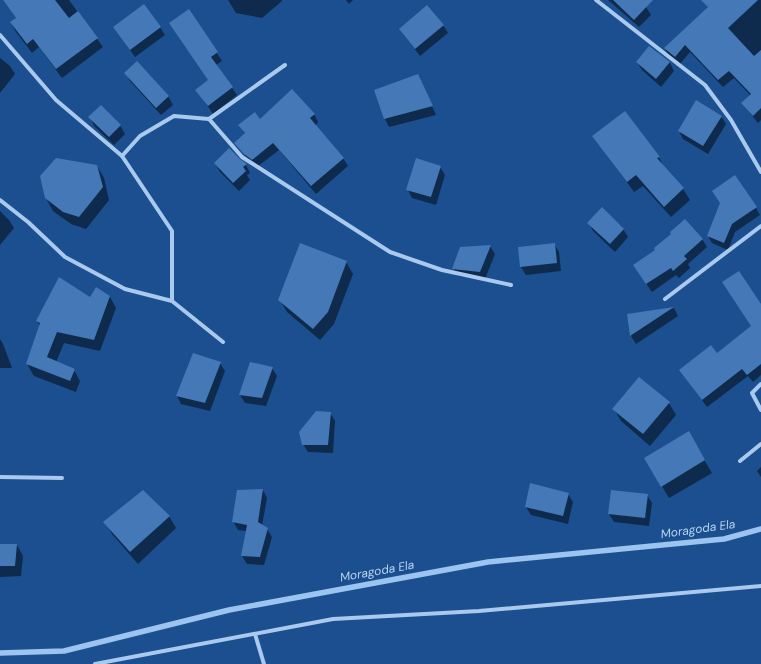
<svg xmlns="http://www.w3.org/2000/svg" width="761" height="664" font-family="'DM Sans',sans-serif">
	<rect width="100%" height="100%" fill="#1b4f8f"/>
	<!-- shadow -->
	<g fill="#0007">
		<path d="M3,0H69L103,47L62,78L39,47L32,53L16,32L11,23L16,18Z"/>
		<path d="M228,0H282V1L262,18L236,13Z"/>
		<path d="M346,0H353L349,4Z"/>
		<path d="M608,0H638L646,7L651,15L639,27Z"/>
		<path d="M713,0H761V120L758,123L742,103L750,95L734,78L723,87L690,52L680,64L669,56L665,49L708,8L707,6Z"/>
		<path d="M189,11L222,61L216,65L237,95L213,114L197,90L209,80Z"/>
		<path d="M443,25L448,33L420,56L400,30Z"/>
		<path d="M114,27H160L165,35L135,57Z"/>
		<path d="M649,47L670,63L674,71L661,87L642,70L637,62Z"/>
		<path d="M0,58L10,66L15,74L0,93Z"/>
		<path d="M126,73L168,96L173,105L161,115L130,81Z"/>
		<path d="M422,84L436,115L389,127L385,119L376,90Z"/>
		<path d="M314,114L318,122L315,126L343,158L348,166L316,194L279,150L257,167L250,162L236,143L245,134L240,126L260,120Z"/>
		<path d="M721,116L726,124L708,154L683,139L679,131Z"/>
		<path d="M90,117L120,125L125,134L114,145L94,126Z"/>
		<path d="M594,137L659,157L665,169L683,189L690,200L671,217L643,186L634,192Z"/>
		<path d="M215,163L246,165L250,173L247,175L250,180L239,191L220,172Z"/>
		<path d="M97,166L104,178L109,200L86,229L71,224L53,211L46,198Z"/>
		<path d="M440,167L445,175L436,205L412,198L408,190Z"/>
		<path d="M756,208L760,215L735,232L728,250L712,243L708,236Z"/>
		<path d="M0,211L9,220L14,228L0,245Z"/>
		<path d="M589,223L623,229L628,237L615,252L593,231Z"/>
		<path d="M702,239L707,247L688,264L690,268L679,278L676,275L652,292L639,273L657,250Z"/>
		<path d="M554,244L559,252L561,271L526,275L521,267Z"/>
		<path d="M490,246L495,254L485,279L458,276L453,268Z"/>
		<path d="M346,262L353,274L334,324L320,340L287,312L280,300Z"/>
		<path d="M110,297L116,308L100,351L64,343L56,362L74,370L80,381L76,392L34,376L27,364L40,326L37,321L91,298Z"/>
		<path d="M761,306V375L753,382L748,376L707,407L680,370L717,355L752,326Z"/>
		<path d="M674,308L678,316L636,344L631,336L629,315Z"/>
		<path d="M0,339L3,344L12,368H0Z"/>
		<path d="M220,363L225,371L210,411L181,404L177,396Z"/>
		<path d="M272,368L277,376L266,406L245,403L240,395Z"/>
		<path d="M669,403L676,415L650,446L621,421L614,409Z"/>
		<path d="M330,413L335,421L333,453L308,452L303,444Z"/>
		<path d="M688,433L712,473L669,498L645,458Z"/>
		<path d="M761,467V477L757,471Z"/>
		<path d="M263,490L267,498L262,526L267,529L272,537L264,565L247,564L242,556L246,531L238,530L233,521Z"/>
		<path d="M568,494L573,502L568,524L531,515L526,507Z"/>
		<path d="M647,495L652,503L649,526L614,522L609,514Z"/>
		<path d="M169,516L176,528L138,564L112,534L105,522Z"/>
		<path d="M0,545H17L23,556L21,576L0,577Z"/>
	</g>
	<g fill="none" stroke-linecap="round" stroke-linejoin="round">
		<!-- stream -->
		<path stroke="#9cc4f0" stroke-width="5.5" d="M0,653L64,651L229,610L488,562L724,539L761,529"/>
	</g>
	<!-- building -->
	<g fill="#4478b7">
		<path d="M3,0H55L69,18L78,11L98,38L56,69L33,39L27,44L10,22L16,18Z"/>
		<path d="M613,0H653L634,20Z"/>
		<path d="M701,0H758L728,28L754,56L761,50V108L753,116L741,103L751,94L729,71L718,80L685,45L675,57L664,48L708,7Z"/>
		<path d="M144,4L161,27L130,50L113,27Z"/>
		<path d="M427,5L444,25L415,49L399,29Z"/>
		<path d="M189,9L218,52L211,57L233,87L208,106L195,90L208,80L169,23Z"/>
		<path d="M649,46L670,62L656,79L636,62Z"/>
		<path d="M137,61L169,96L156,108L124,73Z"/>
		<path d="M418,74L433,106L384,119L374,90Z"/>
		<path d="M292,89L315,114L310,118L344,158L311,186L273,143L252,160L244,154L234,143L245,133L238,125L255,112L260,119Z"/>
		<path d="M696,100L722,116L703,146L678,131Z"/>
		<path d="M101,105L121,125L109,137L88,117Z"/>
		<path d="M625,111L660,157L657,158L684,188L664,207L636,175L627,182L592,136Z"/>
		<path d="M229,148L240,159L247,164L243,167L246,171L233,183L214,163Z"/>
		<path d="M56,158L97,165L103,187L79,217L63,212L45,198L40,176Z"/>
		<path d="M416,158L441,166L431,197L406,190Z"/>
		<path d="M735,175L757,207L732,224L724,243L707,236L720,203L712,191Z"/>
		<path d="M602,207L624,229L610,244L587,223Z"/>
		<path d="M685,219L703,239L684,256L687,259L673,271L671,268L646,284L633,265L655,250L654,248L671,234L670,232Z"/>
		<path d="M300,243L347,261L328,312L313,329L278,300Z"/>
		<path d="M555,243L557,263L520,267L518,247Z"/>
		<path d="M491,245L480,272L452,269L460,247Z"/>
		<path d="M739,271L761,304V364L747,375L742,369L702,400L679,370L711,345L717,353L751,326L722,282Z"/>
		<path d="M59,277L90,297L96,287L110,296L94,340L57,332L47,357L75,369L70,381L26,364L40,323L36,321Z"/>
		<path d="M674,307L630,336L627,314Z"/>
		<path d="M193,353L221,362L205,403L176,396Z"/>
		<path d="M250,362L273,367L262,398L239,395Z"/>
		<path d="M639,377L670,402L643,434L612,409Z"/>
		<path d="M316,411L331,412L328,445H302L299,432Z"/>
		<path d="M689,431L705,460L661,487L644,458Z"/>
		<path d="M530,483L569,493L563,516L525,507Z"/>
		<path d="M263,489L258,522L268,528L260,557L241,556L247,525L232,522L237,490Z"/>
		<path d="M143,490L170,516L130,552L103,522Z"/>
		<path d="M611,490L648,494L645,518L608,514Z"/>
		<path d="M0,544H17L15,566H0Z"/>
	</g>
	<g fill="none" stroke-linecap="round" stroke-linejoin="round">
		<!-- street -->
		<g stroke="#a9c9ee" stroke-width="4">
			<path d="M596,0L705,85L731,120L761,172"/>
			<path d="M0,35L56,100L122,156L172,231V301L223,342"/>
			<path d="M209,119L285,65"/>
			<path d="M122,156L140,136L174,116L209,119L242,157L390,252L442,270L511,285"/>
			<path d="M0,200L28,222L65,257L125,289L172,301"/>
			<path d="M665,299L761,226"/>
			<path d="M761,384L752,393L761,410"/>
			<path d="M740,461L761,444"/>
			<path d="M0,477L62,478"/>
			<path d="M255,634L264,664"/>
			<path d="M95,664L333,619L479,611L761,586"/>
		</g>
	</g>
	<g text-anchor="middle" stroke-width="3" stroke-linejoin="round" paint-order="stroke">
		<!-- water labels -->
		<g font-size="12" font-style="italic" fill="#b5d3f5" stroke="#1b4f8f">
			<text transform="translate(698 529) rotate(-8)" y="4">Moragoda Ela</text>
			<text transform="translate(377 571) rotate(-10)" y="4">Moragoda Ela</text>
		</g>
	</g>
</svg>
